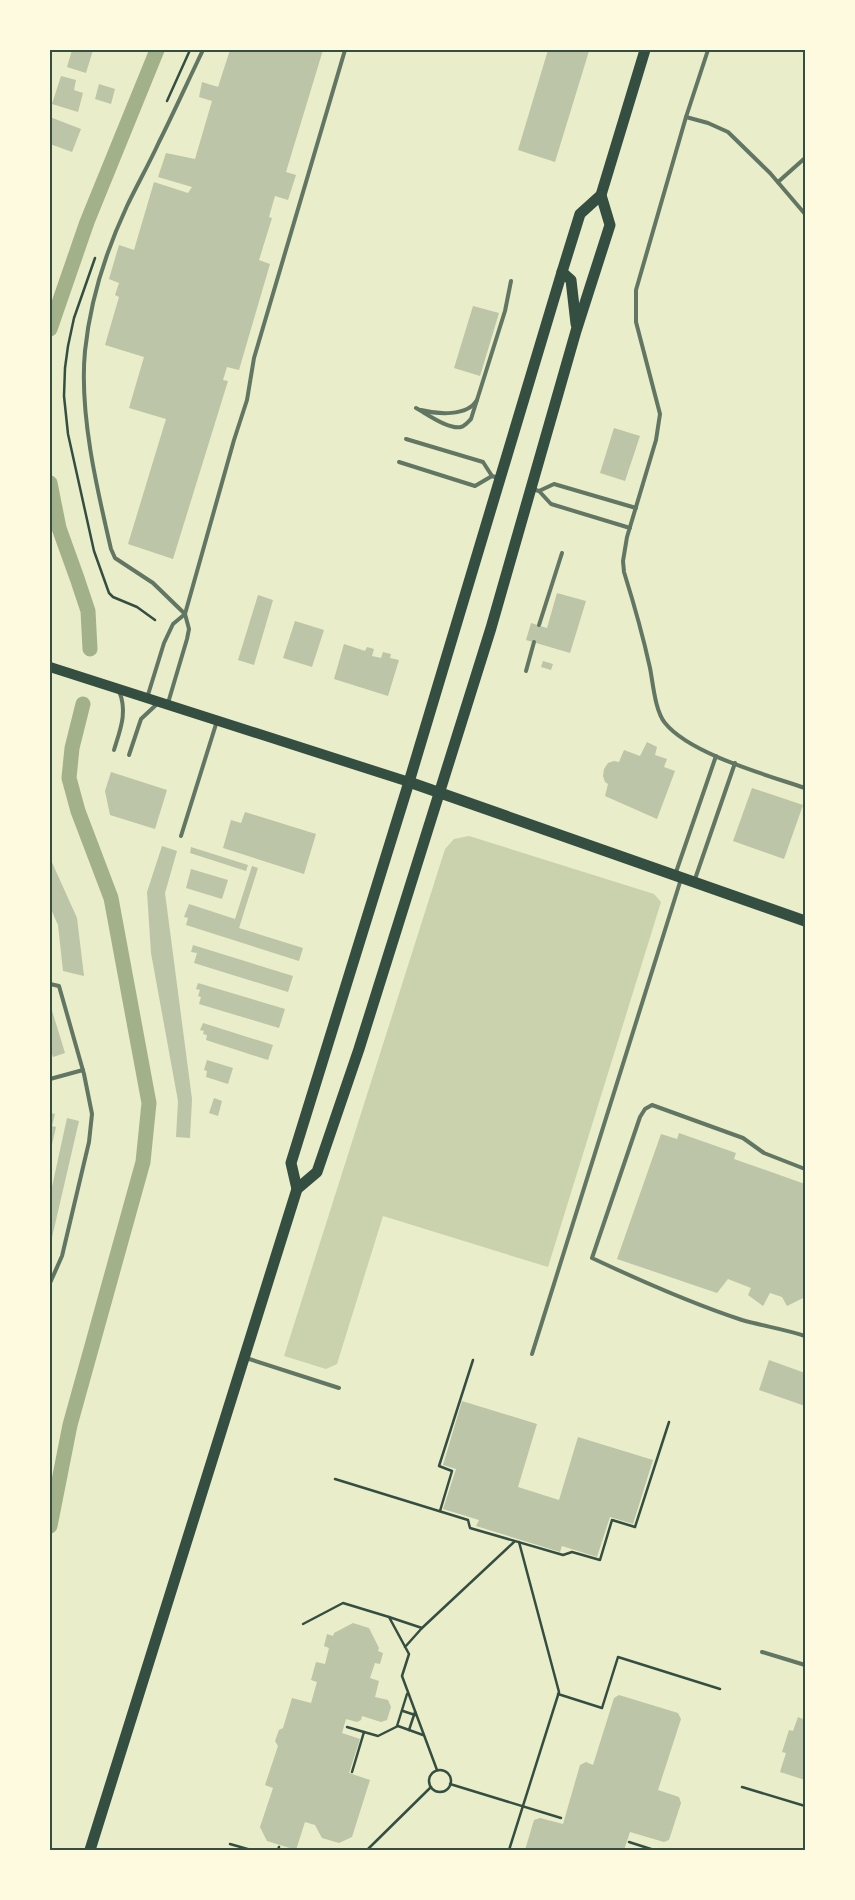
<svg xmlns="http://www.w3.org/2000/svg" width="855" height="1900" font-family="'IBM Plex Serif',serif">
	<rect width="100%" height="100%" fill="#e9edc9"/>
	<!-- green -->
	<path fill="#cad2ad" d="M469,836L654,894L661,902L548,1267L383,1216L337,1364L326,1369L284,1356L445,849L454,839Z"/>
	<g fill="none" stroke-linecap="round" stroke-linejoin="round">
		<!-- canal -->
		<g stroke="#a3b18a" stroke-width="15">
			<path d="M50,329L87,222L157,50"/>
			<path d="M50,483L59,528L77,578L88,611L90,649"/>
			<path d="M50,1526L70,1425L143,1162L149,1103L111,898L78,811L69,778L72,748L83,704"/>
		</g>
	</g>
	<!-- building -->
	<g fill="#bcc5a7">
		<path d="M72,50H93L86,73L67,67Z"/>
		<path d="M230,50H323L286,172L296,175L288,200L275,196L269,217L272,218L259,260L270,264L239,370L227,367L223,380L228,381L173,559L128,544L166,419L129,408L144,357L105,345L119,297L115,295L119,283L109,279L119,245L134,250L154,182L188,193L192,187L158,177L166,153L195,159L212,101L199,97L202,82L218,87Z"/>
		<path d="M548,50L589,51L555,162L518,150Z"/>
		<path d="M61,76L76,80L74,90L83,93L78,112L52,104Z"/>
		<path d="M99,84L115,89L111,104L95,99Z"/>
		<path d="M50,117L81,129L72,152L50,144Z"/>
		<path d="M473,306L499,313L480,376L454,368Z"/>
		<path d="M614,428L640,436L625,481L600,473Z"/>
		<path d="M557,593L586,601L570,653L526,640L531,623L547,628Z"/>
		<path d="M258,595L273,600L254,665L238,660Z"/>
		<path d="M295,621L324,630L312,667L283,658Z"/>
		<path d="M344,644L365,651L367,647L374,649L372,656L381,658L383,652L391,654L390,658L399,660L388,696L334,679Z"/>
		<path d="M543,661L553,664L551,670L541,667Z"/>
		<path d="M647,742L657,747L655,755L667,759L664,767L675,771L657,819L605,796L608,784L605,782L603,776L604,769L608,763L614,761L619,762L624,750L640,756Z"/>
		<path d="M111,772L167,790L155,829L110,815L105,791Z"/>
		<path d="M752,788L803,805L784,859L733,841Z"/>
		<path d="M245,812L316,834L304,874L223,848L231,820L241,823Z"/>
		<path d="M162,846L177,851L165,893L192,1099L190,1138L176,1137L178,1101L151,953L147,892Z"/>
		<path d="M191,847L248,865L246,871L190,853Z"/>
		<path d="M50,858L77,918L84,976L63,971L58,925L50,907Z"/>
		<path d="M252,866L258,868L239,928L303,948L299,961L186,925L188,918L184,917L189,904L235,919Z"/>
		<path d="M191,869L228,880L222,899L186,888Z"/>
		<path d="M193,945L293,976L288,992L194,963L197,953L191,952Z"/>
		<path d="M198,983L285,1009L279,1028L199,1004L201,997L198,996L200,990L196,989Z"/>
		<path d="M50,1004L65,1053L53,1057L50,1048Z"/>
		<path d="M203,1023L273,1045L268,1060L206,1040L207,1035L203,1034L204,1031L200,1030Z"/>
		<path d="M207,1060L233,1068L228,1084L206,1077L207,1071L204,1070Z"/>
		<path d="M214,1098L222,1101L218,1116L209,1113Z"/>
		<path d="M50,1113L55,1114L52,1126L56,1127L51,1149Z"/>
		<path d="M67,1118L79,1121L50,1246V1196Z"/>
		<path d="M679,1133L736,1153L734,1159L805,1184V1297L787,1306L782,1297L770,1293L763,1306L748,1295L751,1288L728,1279L717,1293L617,1259L661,1134L677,1139Z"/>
		<path d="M769,1360L805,1373V1406L759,1390Z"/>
		<path d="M462,1401L537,1424L518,1487L559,1500L578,1437L653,1460L633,1524L610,1517L597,1557L562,1546L560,1552L476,1526L479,1520L443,1509L456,1469L443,1465Z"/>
		<path d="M353,1623L369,1628L379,1648L378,1651L383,1653L380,1664L375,1663L370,1678L379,1681L375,1697L388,1700L391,1707L387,1720L381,1722L362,1716L361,1720L357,1722L346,1719L342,1733L360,1739L349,1773L370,1780L352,1837L339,1843L322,1838L315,1825L305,1822L296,1850L267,1841L260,1827L273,1788L265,1785L278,1746L275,1741L279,1730L283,1728L292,1698L311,1703L317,1682L311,1680L316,1662L325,1664L329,1648L324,1646L327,1634L333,1636L334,1633Z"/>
		<path d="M619,1695L678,1713L681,1719L658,1790L679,1797L681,1803L669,1840L664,1842L630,1832L624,1850H525L534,1820L540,1818L563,1824L580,1765L586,1762L593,1765L614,1698Z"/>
		<path d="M798,1717L805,1720V1780L780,1772L786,1753L782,1752L789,1730L793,1731Z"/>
	</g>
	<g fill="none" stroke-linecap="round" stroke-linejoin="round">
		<!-- path -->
		<g stroke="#344e41" stroke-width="2.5">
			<path d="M167,101L190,50"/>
			<path d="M95,258L74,318L68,346L65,368L64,396L68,434L94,551L109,593L113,597L137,607L155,620"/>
			<path d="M335,1479L468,1520L470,1528L563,1555L572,1552L600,1560L612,1520L635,1527L669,1422"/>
			<path d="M440,1511L452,1471L439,1466L473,1360"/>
			<path d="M303,1624L343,1603L389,1617"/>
			<path d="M422,1628L514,1542"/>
			<path d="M405,1647L422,1628L389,1617L409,1654L402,1676L437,1770"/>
			<path d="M558,1694L602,1708L618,1657L720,1689"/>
			<path d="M403,1711L415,1715"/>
			<path d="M397,1726L407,1694"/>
			<path d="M347,1727L364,1732"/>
			<path d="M409,1730L415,1712"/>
			<circle cx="440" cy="1781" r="11"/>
			<path d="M352,1772L364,1732L378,1736L398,1726L423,1735"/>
			<path d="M450,1784L561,1818"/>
			<path d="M742,1787L805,1806"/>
			<path d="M629,1842L654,1850"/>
			<path d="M230,1844L251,1850"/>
			<path d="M278,1850L279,1847"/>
			<path d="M367,1850L431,1787"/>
			<path d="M509,1850L559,1692L519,1542"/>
		</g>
		<!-- service -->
		<g stroke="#617663" stroke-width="4">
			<path d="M708,50L686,117L636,290V322L660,414L656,440L627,537L623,561L624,572C634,604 643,636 650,668C653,683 655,711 665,723C690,754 767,775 805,788"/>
			<path d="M686,117L708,123L728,132L770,173L805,214"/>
			<path d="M778,182L805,158"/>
			<path d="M416,408C427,414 449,430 461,427C465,426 468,422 471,419L505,311L511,281"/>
			<path d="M421,410C437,414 467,417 477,400"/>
			<path d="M406,439L483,462L492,476L498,478"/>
			<path d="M399,462L475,486L492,476"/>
			<path d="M532,489L539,491L551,504L630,528"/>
			<path d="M539,491L554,484L636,508"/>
			<path d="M539,625L562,553"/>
			<path d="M526,671L534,642"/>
			<path d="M147,698L164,643L173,624L185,614L234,440L247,400L254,358L345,50"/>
			<path d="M168,703L187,639L189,629L185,614L153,583L115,558L111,549C97,489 79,413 85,351C90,302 106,251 127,206C137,185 149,164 159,142C174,112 188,81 203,50"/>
			<path d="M114,750C120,730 128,712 119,691"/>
			<path d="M129,755L141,719L157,704"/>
			<path d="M181,836L217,721"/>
			<path d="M675,875L716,756"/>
			<path d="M695,879L735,763"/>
			<path d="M50,984L59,986L84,1074L92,1114L89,1142L62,1256L50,1283"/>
			<path d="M50,1079L83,1070"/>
			<path d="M805,1169L764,1153L743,1138L652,1105L645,1109L640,1117L592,1258C641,1281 690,1303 742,1320C763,1326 784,1329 805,1336"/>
			<path d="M532,1354L681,879"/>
			<path d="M246,1358L339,1388"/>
			<path d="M762,1652L805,1665"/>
		</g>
		<!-- secondary -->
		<path stroke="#344e41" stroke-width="10" d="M50,667L409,782"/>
		<!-- primary -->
		<g stroke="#344e41" stroke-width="11">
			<path d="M562,272L571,280L576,324"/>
			<path d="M409,782L805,921"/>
			<path d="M297,1189L291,1163L409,782L562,272L580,214L601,195L645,50"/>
			<path d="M90,1850L297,1189L317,1172L359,1049L491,628L576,331L610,225L601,195"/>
		</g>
	</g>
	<!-- border -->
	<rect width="855" height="1900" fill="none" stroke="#fefae0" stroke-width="102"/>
	<rect x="51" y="51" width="753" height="1798" fill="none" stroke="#344e41" stroke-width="2"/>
</svg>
